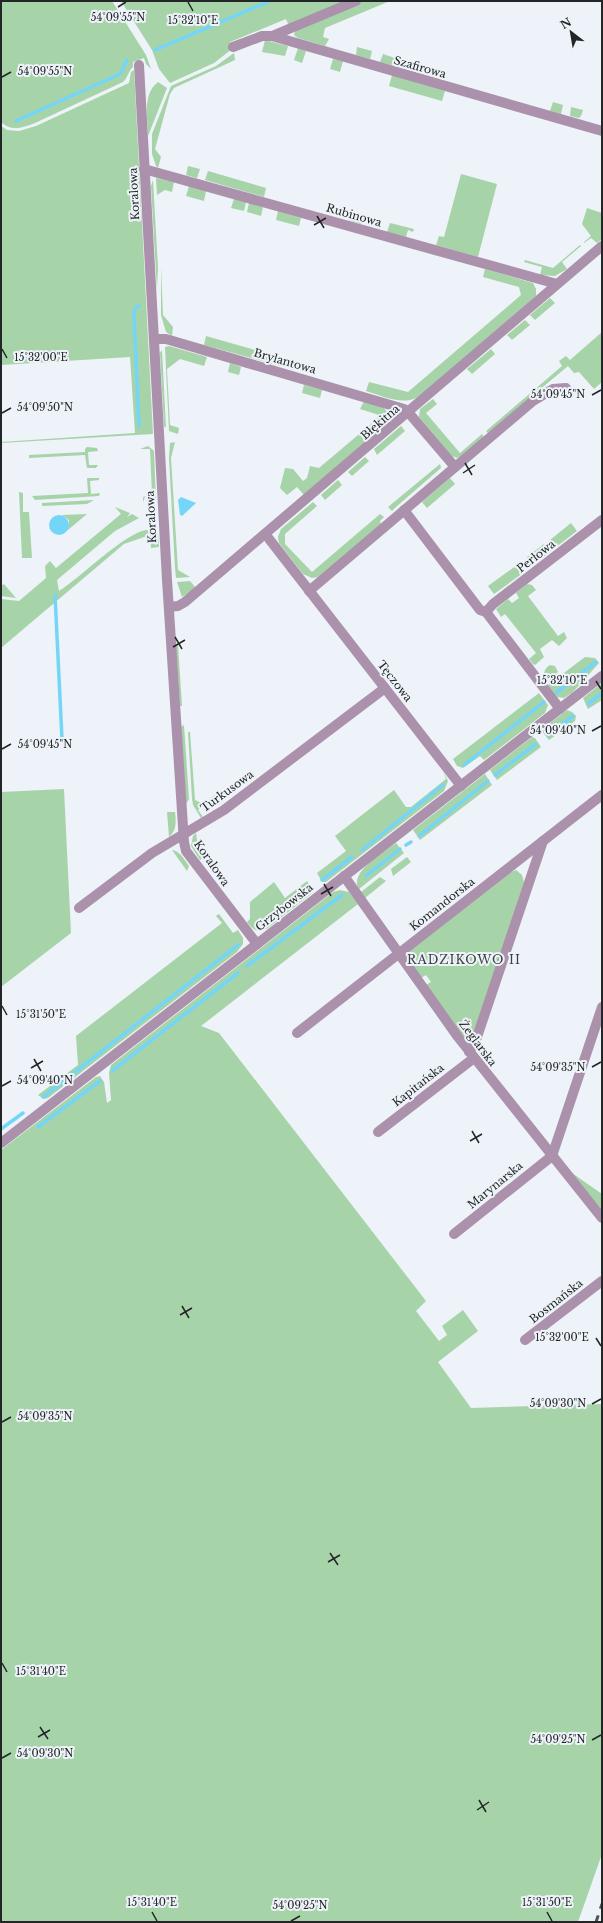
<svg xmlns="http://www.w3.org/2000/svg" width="603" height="1923" font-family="'Libre Baskerville',serif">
	<rect width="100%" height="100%" fill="#edf3f8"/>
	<!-- green -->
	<g fill="#a7d3a9">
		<path d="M1,1H112L146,55L151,69L146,64L144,58L133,62V67C128,71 128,78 123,82L35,123C22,128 12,132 1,122Z"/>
		<path d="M121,1H346L289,26L286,19L230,42L232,49L214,63L170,83L159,69L152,50Z"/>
		<path d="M362,1H390L325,28L323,37L329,39L325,46L298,38L294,35L295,31L298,28Z"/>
		<path d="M265,40L288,46L285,56L262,52Z"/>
		<path d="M357,47L372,51L370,59L356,55Z"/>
		<path d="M298,48L306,51L302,63L294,60Z"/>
		<path d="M234,53L235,60L174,88L170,94L155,149L161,157L158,168L156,166L152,154V134L171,86L216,66Z"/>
		<path d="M383,54L398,59L397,61L400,62L399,67L380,62Z"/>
		<path d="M333,59L343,61L340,72L330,69Z"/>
		<path d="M134,70L153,434L1,443V442L135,433L130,357L1,365V126L7,130L19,131L36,126L129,83L131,72Z"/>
		<path d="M392,75L445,91L442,101L389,86Z"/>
		<path d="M158,82L167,88L148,136C148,118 142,94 158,82Z"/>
		<path d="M553,102L563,105L561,114L550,111Z"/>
		<path d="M571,107L583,110L581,116L579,118L570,116Z"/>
		<path d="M188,166L200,169L197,178L186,175Z"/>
		<path d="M208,171L266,188L264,197L205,180Z"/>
		<path d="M461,174L497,184L478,257L436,245L439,236L444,237Z"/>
		<path d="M156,178L174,182L172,192L165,190L157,195Z"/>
		<path d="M153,180L158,268L157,290L151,186Z"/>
		<path d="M189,186L206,191L204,201L186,196Z"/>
		<path d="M234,199L246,202L244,211L231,208Z"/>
		<path d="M249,203L263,207L261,216L247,212Z"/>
		<path d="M587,208L602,213V239L597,243L591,238L584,243V242L591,236L582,224Z"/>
		<path d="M278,211L301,218L299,226L276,220Z"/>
		<path d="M350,211L364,215L361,224L348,220Z"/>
		<path d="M390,223L414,229L413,232L408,230L406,237L387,232Z"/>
		<path d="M580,245L581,246L562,262L567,269L555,276L540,275L542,267L524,262L525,260L553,268Z"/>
		<path d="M161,267L163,315L173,327L172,336L166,332L161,315Z"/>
		<path d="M485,269L533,283L536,289V296L418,397C402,406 383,396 366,391L369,382L408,392L521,295L519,287L483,277Z"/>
		<path d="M550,298L555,303L535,320L530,315Z"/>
		<path d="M525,320L530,325L512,340L507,335Z"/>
		<path d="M602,332V382L594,389L579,372L574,373L568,366L488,433L486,431L562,366L559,361L566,356L570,360Z"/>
		<path d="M206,336L283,358L280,366L204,345Z"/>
		<path d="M169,346L207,357L204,366L180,359L167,369L170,425L179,428L178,434L169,431L165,347Z"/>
		<path d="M491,349L495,354L472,374L467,369Z"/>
		<path d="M162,350L166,428L164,426L160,353Z"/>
		<path d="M230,363L241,367L239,375L228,372Z"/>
		<path d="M304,385L322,390L320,398L302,393Z"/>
		<path d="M433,399L437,404L426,413L460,453L482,434L484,437L462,456L457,458L452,456L419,417L420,409Z"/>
		<path d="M364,401L384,408L388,413V423L304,495L297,487L287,495L280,488L285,468L293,469L303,481L307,478L310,466L319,468L377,419L379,415L360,409Z"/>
		<path d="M401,426L405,431L377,455L374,449Z"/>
		<path d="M175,442L171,458L178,570L190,577L176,578L175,568L169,458L170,443Z"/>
		<path d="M148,446L154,451L156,501L152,503V496L145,497L143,502V497L152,495L150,449H140Z"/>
		<path d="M87,447L97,448L98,451L88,452L89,465H98L96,468H87L85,455L29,458V455L85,452V449Z"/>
		<path d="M365,457L369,461L352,476L348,472Z"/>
		<path d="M440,464L441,468L397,506L392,511L388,507Z"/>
		<path d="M87,478H99V480L90,481L91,494L100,493L99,496L35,500L32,496L88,493Z"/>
		<path d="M450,478L455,484L427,508L422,502Z"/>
		<path d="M338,480L342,485L325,500L321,495Z"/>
		<path d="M19,492L23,493V512H29L32,558H22Z"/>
		<path d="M94,500L87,504L42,506V503Z"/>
		<path d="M313,502L317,506L285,534V544L312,572L380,514L384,517L380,521L381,524L318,577L312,578L303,574L279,543L278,537L281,529Z"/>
		<path d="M115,507L130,513L127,517L132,514L139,518L115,531L57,580L59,591C80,578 125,533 146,530C150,530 155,531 158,533L159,547L151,548L150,535L124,544L1,648V599L19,601L46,578L45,566L50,561L56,568L121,514Z"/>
		<path d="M87,514L68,530L69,520L62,515Z"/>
		<path d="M571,523L577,531L556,547L550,540Z"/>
		<path d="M544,544L550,552L533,565L527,557Z"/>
		<path d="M517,565L523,573L494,594L488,586Z"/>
		<path d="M190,581L196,588L182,597L177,582Z"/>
		<path d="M4,584L16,598L1,596V586Z"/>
		<path d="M527,584L532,585L536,590L528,596L558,636L564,632L567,638L559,646L552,640L540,649L544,657L535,665L533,664L529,659L536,653L505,614L501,617L496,609L508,599L512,603L519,598L516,593Z"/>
		<path d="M178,644L182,706H180L176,646Z"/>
		<path d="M585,657L595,658L599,663L573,692L564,698L557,697L548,685Z"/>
		<path d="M550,665L555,666L558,672L545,682C542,675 544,669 550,665Z"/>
		<path d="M602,683V700L588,709L583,698Z"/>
		<path d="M539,693L548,705L545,713L484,760L480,756L463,768L457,766L453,759Z"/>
		<path d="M567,710L572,712L576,716L575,721L549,740L541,730Z"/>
		<path d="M184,725L189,799L186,804L181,727Z"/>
		<path d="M188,732H190L195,800L203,804L216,794L217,795L198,810L203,817L201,818L193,805L192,798Z"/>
		<path d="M532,737L535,738L541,747L497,780L490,770Z"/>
		<path d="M443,771L448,781L444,791L326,882H322L317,873L346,851L335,836L394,790L406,807H411L446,779Z"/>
		<path d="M485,774L492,785L420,840L413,830Z"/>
		<path d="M64,789L71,933L1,987V792Z"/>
		<path d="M167,812H175C176,821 177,830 169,837Z"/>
		<path d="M196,833L198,848L202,859L200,860L191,846L193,836Z"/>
		<path d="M396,843L404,853L359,889C348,872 385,852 396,843Z"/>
		<path d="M172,850C180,851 184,859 189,866L187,871Z"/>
		<path d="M407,857L411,862L393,876L391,869Z"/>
		<path d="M516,870L522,875L524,882L473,1035L464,1037L426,985L431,982L426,975L421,978L408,958L407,953L511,872Z"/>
		<path d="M380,877L386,881L365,898L361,892Z"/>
		<path d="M307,881L313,890L311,894L268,928C258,934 253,930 247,922L250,919V902L274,882L285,898Z"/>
		<path d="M340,890L349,892L358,904L201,1026L219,1033L426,1301L416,1311L439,1341L447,1335L442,1326L463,1310L478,1331L438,1362L471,1408L602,1404V1854L578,1922H1V1150L96,1077L100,1076L104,1082L107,1103L111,1100L109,1073L111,1065L333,892Z"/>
		<path d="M219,914L233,933L238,930L243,938V944L237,952L48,1098L44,1099L38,1095L78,1065L76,1036L222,923L216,916Z"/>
		<path d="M572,1173L602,1194V1210Z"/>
	</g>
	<!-- water -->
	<g fill="#73d6f9">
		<path d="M181,497L196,503L182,516L180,515L178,500Z"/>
		<circle cx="59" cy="525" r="10"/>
	</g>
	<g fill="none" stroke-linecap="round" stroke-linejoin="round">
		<!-- stream -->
		<g stroke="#73d6f9" stroke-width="3.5">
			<path d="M155,50L270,1"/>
			<path d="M16,121L120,74L127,60"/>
			<path d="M139,306L135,308L134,315L139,426"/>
			<path d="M55,595L62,739"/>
			<path d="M556,693L596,662"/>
			<path d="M588,704L602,693"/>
			<path d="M548,735L573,716"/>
			<path d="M464,765L544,702"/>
			<path d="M495,775L536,744"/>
			<path d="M419,836L488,781"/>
			<path d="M406,845L411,842"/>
			<path d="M362,850L443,785"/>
			<path d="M366,876L400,849"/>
			<path d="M322,880L352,857"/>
			<path d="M262,926L311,888"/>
			<path d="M247,966L342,895"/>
			<path d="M112,1071L238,973"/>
			<path d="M43,1097L238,945"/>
			<path d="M38,1127L100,1081"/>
			<path d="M1,1129L23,1113"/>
		</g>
		<!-- minor -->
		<g stroke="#ab91ab" stroke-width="10">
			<path d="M272,36L356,1"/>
			<path d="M233,47L262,36H272L602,131"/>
			<path d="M139,65L167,580L184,842L186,851L257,944"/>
			<path d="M144,169L557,284"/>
			<path d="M154,339H166L404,409L408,412L455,467"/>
			<path d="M404,510L480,610L486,612L560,709"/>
			<path d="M266,535L461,786"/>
			<path d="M309,591L533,401L553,389L566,388"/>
			<path d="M169,607L178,606L185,602L602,246"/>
			<path d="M486,612L493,604L602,520"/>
			<path d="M344,876L458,1037L602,1218"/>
			<path d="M79,908L152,853L224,810L385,688"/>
			<path d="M297,1033L602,795"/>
			<path d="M469,1052L476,1040L543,841"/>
			<path d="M378,1132L474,1058"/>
			<path d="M454,1234L552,1156L602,1007"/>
			<path d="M525,1340L602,1281"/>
		</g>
		<!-- tertiary -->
		<path stroke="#ab91ab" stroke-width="10" d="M1,1143L602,676"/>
		<!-- rail -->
		<path stroke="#525558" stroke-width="3" stroke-dasharray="7 7" stroke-linecap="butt" d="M596,1922L602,1904"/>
	</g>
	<!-- ticks -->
	<path fill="none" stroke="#232527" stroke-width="1.5" d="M188,2L193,11M118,7L126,2M2,77L11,72M317,216L324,228M314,225L326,218M2,349L7,358M592,395L601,390M2,413L11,408M465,463L472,475M463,473L475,465M175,637L182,649M173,647L185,640M596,681L601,689M592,731L601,726M2,749L11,744M324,884L331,896M321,894L333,887M2,1006L7,1015M34,1059L41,1071M592,1067L601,1062M31,1068L43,1061M2,1086L11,1081M472,1131L479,1143M470,1141L482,1134M182,1306L189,1318M180,1315L192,1308M596,1338L601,1346M592,1404L601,1399M2,1422L11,1417M330,1553L338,1565M328,1562L340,1555M2,1663L7,1672M40,1727L48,1739M38,1737L50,1730M592,1740L601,1735M2,1758L11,1753M479,1800L486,1812M477,1810L489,1802M152,1912L157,1921M547,1912L552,1921M291,1921L300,1916"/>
	<g text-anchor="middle" stroke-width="4" stroke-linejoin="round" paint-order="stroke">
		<!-- street labels -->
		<g font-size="11" fill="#232527" stroke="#edf3f8">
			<text transform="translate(420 67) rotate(16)" y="4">Szafirowa</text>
			<text transform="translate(134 194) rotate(-93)" y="4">Koralowa</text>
			<text transform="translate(354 215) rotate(16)" y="4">Rubinowa</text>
			<text transform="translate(285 361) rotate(16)" y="4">Brylantowa</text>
			<text transform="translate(380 422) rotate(-41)" y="4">Błękitna</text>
			<text transform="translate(151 517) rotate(-93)" y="4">Koralowa</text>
			<text transform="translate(536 556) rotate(-38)" y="4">Perłowa</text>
			<text transform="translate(395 681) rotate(52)" y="4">Tęczowa</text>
			<text transform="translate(227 791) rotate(-36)" y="4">Turkusowa</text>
			<text transform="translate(212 863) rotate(55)" y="4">Koralowa</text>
			<text transform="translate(442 904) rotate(-38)" y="4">Komandorska</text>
			<text transform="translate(284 907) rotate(-38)" y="4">Grzybowska</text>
			<text transform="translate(478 1043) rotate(53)" y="4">Żeglarska</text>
			<text transform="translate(418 1085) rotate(-38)" y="4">Kapitańska</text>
			<text transform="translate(495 1185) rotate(-39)" y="4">Marynarska</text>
			<text transform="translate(556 1301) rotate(-38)" y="4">Bosmańska</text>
		</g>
		<!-- neighbourhood labels -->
		<g font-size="12" letter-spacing="1" fill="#3e4246" stroke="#edf3f8">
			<text x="464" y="964">RADZIKOWO II</text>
		</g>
	</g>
	<g font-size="10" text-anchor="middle" fill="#232527" stroke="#edf3f8" stroke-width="4" stroke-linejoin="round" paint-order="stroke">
		<text x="118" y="21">54°09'55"N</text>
		<text x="193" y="24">15°32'10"E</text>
		<text x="45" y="75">54°09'55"N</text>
		<text x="41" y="361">15°32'00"E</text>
		<text x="558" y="398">54°09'45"N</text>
		<text x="45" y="411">54°09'50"N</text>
		<text x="562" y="684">15°32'10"E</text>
		<text x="558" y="734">54°09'40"N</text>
		<text x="45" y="748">54°09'45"N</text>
		<text x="41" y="1018">15°31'50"E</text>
		<text x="558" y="1071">54°09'35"N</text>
		<text x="45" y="1084">54°09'40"N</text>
		<text x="562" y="1341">15°32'00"E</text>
		<text x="558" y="1407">54°09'30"N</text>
		<text x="45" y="1420">54°09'35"N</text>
		<text x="41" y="1675">15°31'40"E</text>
		<text x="558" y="1743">54°09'25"N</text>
		<text x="45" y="1757">54°09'30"N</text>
		<text x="152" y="1906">15°31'40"E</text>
		<text x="547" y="1906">15°31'50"E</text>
		<text x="300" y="1909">54°09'25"N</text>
	</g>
	<!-- border -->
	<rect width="603" height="1923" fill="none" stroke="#232527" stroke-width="4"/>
	<!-- north arrow -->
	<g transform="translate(571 32) rotate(329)" stroke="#edf3f8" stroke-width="3" paint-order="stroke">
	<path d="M0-3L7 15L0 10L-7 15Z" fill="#232527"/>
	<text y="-6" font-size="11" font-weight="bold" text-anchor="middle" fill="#232527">N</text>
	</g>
</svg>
